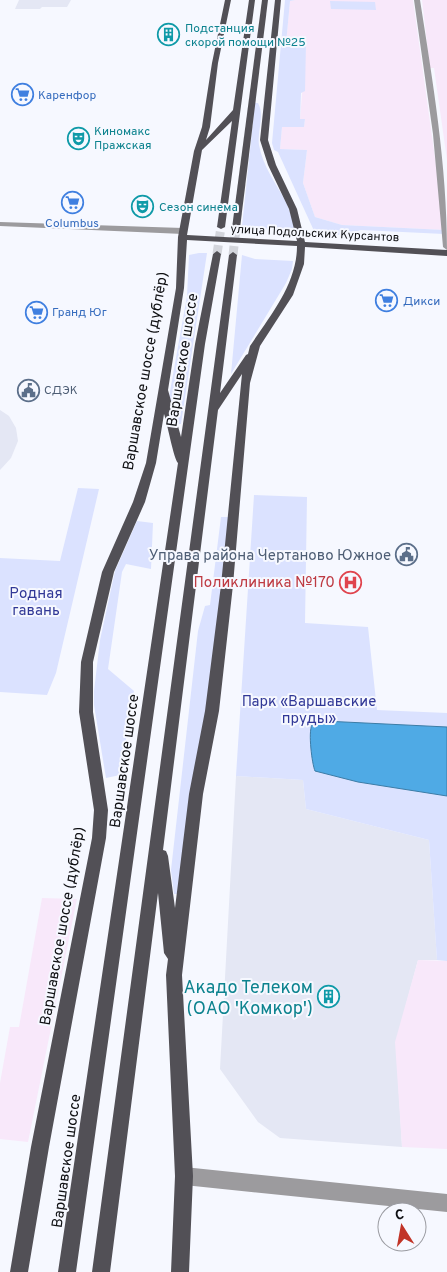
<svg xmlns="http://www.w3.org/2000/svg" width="447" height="1272" font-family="Overpass,sans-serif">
	<rect width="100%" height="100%" fill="#f6f8ff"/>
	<!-- built -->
	<g fill="#e4e7f4">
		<path d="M19,0H71L67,7H42L40,9H15Z"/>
		<path d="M0,410L9,416L16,428L18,441L11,458L0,470Z"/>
		<path d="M236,776L303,780L306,809L429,840L437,960H418L396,1042L402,1147L280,1138L258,1122L220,1069Z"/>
	</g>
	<!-- industrial -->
	<g fill="#f8e8fa">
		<path d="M295,0H413L445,230L342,225L315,217L303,183L307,150L280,149L282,127H304L305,119H300L306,45L286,44L290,1Z"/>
		<path d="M422,0H447V160L434,68H430Z"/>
		<path d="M42,898L77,899L28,1142L0,1139V1083L10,1027H19Z"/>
		<path d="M418,960L447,961V1149L402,1147L395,1042Z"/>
	</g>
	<!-- green -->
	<g fill="#dbe2ff">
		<path d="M285,0H295L290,1L286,44H306L305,91L301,93L300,119H305L304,127H282L280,149L307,150L303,183L315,217L342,225L445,230L444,234L361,230L343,235L315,233L278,152L274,150L272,143Z"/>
		<path d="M330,1L375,2L376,10L331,9Z"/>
		<path d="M255,103H258C265,115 257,131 259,145C263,167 276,183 286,202C290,211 292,219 295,228L242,229L248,227L242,226Z"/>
		<path d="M199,253H207L181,424H178L171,410L169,397L187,296L189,255Z"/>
		<path d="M242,255L255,259L293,261L292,269L286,283L231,374Z"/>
		<path d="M78,488L99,489L56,673L47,695L0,692V558L60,561Z"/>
		<path d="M254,495L307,497L305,623L368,627L377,710L447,713V961L437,960L429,840L306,809L303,780L236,776Z"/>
		<path d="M221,517H229L207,712L177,894H174L171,870L198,631L205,606L210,605Z"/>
		<path d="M137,521L153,523L151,569L126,564L122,572L108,669L134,691L120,775L106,778L94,705V691L100,640L115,571Z"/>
	</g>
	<!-- water -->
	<path fill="#4faae5" stroke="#3c7ca6" d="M324,721L447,727V796L358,782L315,771C312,764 308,732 312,725C315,722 320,722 324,721Z"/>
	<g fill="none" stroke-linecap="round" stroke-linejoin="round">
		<!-- major-tunnel -->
		<g stroke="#d3d5dc" stroke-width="9" stroke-dasharray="9 4.5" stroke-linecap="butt">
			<path d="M217,254L221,227"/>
			<path d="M233,255L236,228"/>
		</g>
		<!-- minor -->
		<g fill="#9c9b9e" fill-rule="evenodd">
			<path d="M414,0H420C433,83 447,165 447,250L443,247L433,134Z"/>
			<path d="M0,222L183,228L187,231L183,234L0,226Z"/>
			<path d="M184,1167L447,1194V1212L184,1185L178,1182L175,1176L178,1170Z"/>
		</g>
		<!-- major -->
		<g fill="#525056" fill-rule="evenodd">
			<path d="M225,0H231L218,63L210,127L206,140L233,110L249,0H255L225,227L221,229L217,227L232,121L202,150L187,235L297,241L289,209L268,165L260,140L275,0H281L268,140L276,165L297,209L305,242L447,250V256L305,247L304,264L293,295L260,346L250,383L233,585L219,711L203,794L182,975L193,1176L189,1272H171L175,1176L166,975L168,959L164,953L158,893L110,1272H92L229,255L233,252L237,255L220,393L246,355L248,354L250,346C270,316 297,284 297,246L187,240L184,288L168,390L181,437L195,344L213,254L217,251L221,254L205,344L76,1272H58L178,463C174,460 167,422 164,414L156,463L145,502L114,572L93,662V712L108,810L106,838L49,1147L28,1272H10L31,1147L92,838L94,810L79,712L81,662L102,572L133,502L146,463L176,288L178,237L194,151L202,127L212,63ZM242,374L221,585L205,711L189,794L175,908L168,856L166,851L163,850L218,410Z"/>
			<path d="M262,0H268L240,228L236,231L232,228Z"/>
		</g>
	</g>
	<!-- icons -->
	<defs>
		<symbol id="building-ring" viewBox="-11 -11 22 22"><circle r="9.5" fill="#f6f8ff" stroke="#0f9aa8" stroke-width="1.5"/><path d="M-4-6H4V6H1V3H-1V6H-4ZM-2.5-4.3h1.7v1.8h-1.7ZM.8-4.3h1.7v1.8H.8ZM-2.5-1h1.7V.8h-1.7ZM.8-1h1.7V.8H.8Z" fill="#0f9aa8"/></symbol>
		<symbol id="supermarket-ring" viewBox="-11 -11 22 22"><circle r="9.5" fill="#f6f8ff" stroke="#3f7fe0" stroke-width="1.5"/><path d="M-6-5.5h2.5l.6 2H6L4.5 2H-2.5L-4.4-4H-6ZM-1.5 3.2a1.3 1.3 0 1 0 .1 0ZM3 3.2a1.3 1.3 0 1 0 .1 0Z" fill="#3f7fe0"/></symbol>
		<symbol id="theatre-ring" viewBox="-11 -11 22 22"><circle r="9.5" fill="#f6f8ff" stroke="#0f9aa8" stroke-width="1.5"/><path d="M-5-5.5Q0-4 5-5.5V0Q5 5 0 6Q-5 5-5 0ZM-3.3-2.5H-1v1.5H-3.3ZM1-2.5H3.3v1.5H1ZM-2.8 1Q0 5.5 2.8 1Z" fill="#0f9aa8"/></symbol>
		<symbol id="civic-ring" viewBox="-11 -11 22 22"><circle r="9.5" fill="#f6f8ff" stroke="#5c6f8a" stroke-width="1.5"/><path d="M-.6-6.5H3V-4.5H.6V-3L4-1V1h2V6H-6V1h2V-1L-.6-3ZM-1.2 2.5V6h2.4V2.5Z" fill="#5c6f8a"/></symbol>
		<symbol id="hospital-ring" viewBox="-11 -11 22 22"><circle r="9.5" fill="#f6f8ff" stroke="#e0444e" stroke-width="1.5"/><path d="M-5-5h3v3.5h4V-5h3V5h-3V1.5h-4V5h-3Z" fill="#e0444e"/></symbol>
	</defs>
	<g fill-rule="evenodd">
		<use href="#building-ring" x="156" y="22" width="25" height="25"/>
		<use href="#supermarket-ring" x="10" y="82" width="25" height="25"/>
		<use href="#theatre-ring" x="66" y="126" width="25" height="25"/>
		<use href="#supermarket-ring" x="60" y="190" width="25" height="25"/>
		<use href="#theatre-ring" x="130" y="194" width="25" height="25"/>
		<use href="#supermarket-ring" x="374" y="288" width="25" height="25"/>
		<use href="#supermarket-ring" x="24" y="300" width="25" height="25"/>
		<use href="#civic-ring" x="16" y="378" width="25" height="25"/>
		<use href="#civic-ring" x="394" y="542" width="25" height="25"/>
		<use href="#hospital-ring" x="338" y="570" width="25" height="25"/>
		<use href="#building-ring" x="316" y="984" width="25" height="25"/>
	</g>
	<g text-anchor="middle" stroke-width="4" stroke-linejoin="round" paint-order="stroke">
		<!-- far-culture labels -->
		<g font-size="12" fill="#0d838f" stroke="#f6f8ff" text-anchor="start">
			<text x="185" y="32">Подстанция<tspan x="185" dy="14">скорой помощи №25</tspan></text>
			<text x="94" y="135">Киномакс<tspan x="94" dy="14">Пражская</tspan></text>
			<text x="159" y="211">Сезон синема</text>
		</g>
		<!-- far-shop labels -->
		<g font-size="12" fill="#366cbe" stroke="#f6f8ff" text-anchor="start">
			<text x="38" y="99">Каренфор</text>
			<text x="72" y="227" text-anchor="middle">Columbus</text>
			<text x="403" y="305">Дикси</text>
			<text x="52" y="316">Гранд Юг</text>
		</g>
		<!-- far-street labels -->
		<g font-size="12" fill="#0f1013" stroke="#f6f8ff">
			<text transform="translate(315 233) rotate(3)" y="4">улица Подольских Курсантов</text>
		</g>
		<!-- far-service labels -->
		<g font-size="12" fill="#4e5e75" stroke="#f6f8ff" text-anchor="start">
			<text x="44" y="394">СДЭК</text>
		</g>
		<!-- street labels -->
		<g font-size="15" fill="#0f1013" stroke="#f6f8ff">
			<text transform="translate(182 360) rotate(-81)" y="5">Варшавское шоссе</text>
			<text transform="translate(145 371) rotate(-80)" y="5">Варшавское шоссе (дублёр)</text>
			<text transform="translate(124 761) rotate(-82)" y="5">Варшавское шоссе</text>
			<text transform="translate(62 926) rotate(-80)" y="5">Варшавское шоссе (дублёр)</text>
			<text transform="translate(66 1161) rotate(-82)" y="5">Варшавское шоссе</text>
		</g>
		<!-- service labels -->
		<g font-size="15" fill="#4e5e75" stroke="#f6f8ff" text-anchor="end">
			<text x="391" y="560">Управа района Чертаново Южное</text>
		</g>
		<!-- health labels -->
		<g font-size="15" fill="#be3a42" stroke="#f6f8ff" text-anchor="end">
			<text x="335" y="587">Поликлиника №170</text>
		</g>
		<!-- park labels -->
		<g font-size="15" fill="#313897" stroke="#f6f8ff">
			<text x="36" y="598">Родная<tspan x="36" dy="17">гавань</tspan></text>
			<text x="309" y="706">Парк «Варшавские<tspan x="309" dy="17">пруды»</tspan></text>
		</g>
		<!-- near-culture labels -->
		<g font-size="18" fill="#0d838f" stroke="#f6f8ff" text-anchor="end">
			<text x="313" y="993">Акадо Телеком<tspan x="313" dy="21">(ОАО 'Комкор')</tspan></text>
		</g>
	</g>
	<!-- north arrow -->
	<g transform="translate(402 1227) rotate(349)"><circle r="24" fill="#f6f8ff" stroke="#9a9ba1"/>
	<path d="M0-4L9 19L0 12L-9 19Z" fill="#c13427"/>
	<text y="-8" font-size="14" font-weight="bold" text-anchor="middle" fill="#0f1013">С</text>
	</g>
</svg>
